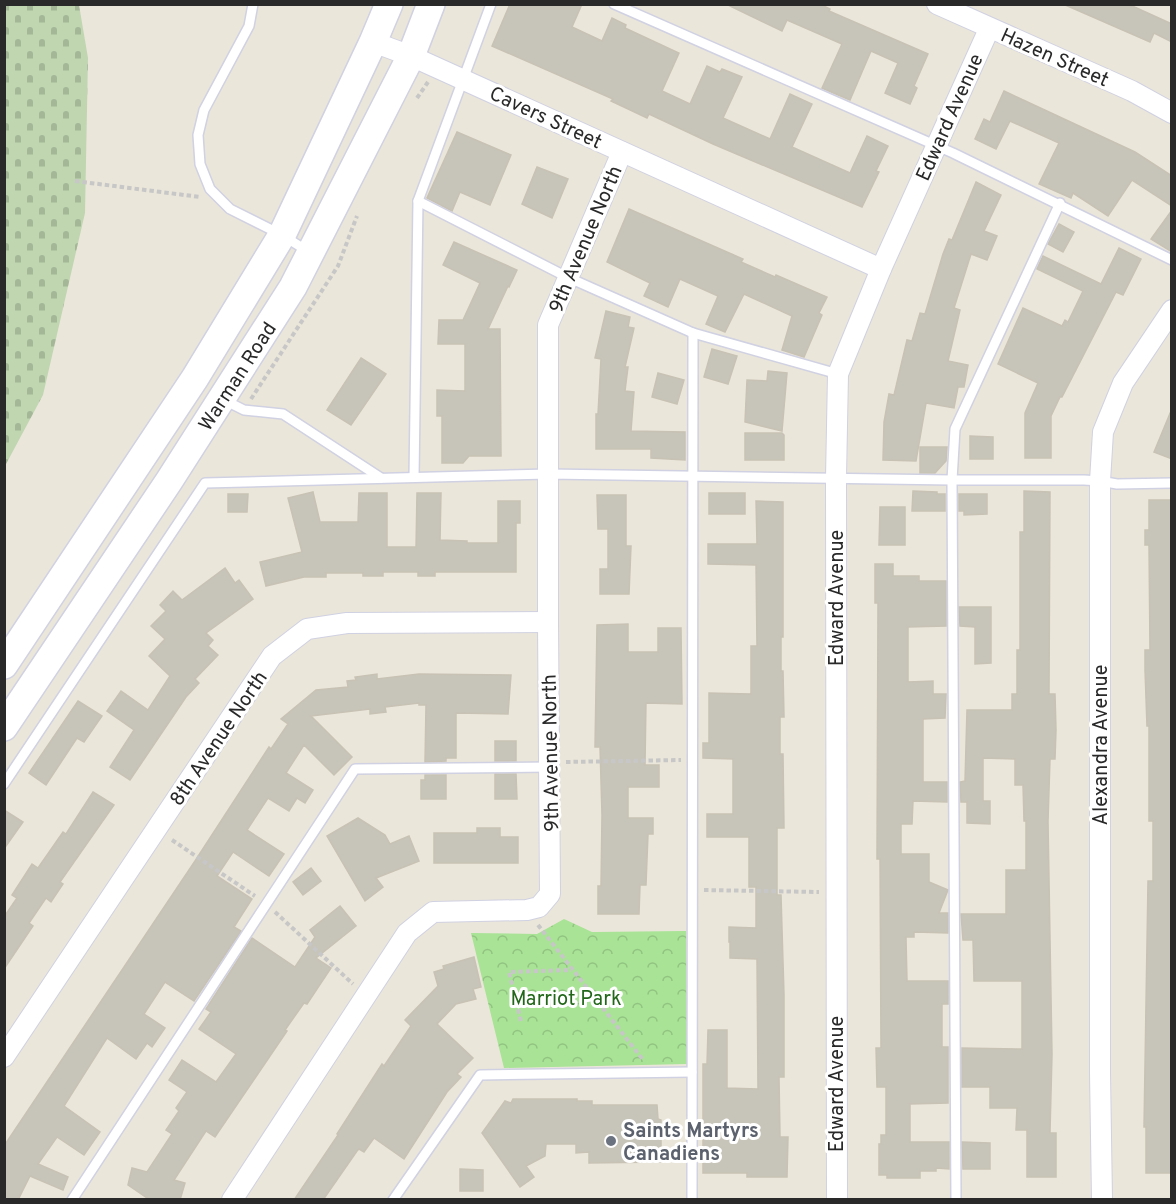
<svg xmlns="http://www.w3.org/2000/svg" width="1176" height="1204" font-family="Overpass,sans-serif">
	<defs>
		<pattern id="cemetery-stones" width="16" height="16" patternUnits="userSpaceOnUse" patternTransform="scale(1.5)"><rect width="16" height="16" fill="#bfd6b1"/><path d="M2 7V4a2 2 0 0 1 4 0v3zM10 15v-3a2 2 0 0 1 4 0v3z" fill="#a4b898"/></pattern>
		<pattern id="park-crowns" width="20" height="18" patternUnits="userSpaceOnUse" patternTransform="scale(1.5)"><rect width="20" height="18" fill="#a8e396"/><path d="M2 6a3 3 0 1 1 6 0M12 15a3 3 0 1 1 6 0" fill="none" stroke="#91c381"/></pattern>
	</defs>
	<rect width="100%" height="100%" fill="#ebe6da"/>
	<!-- cemetery -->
	<path fill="url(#cemetery-stones)" d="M5,4L79,5L88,58L85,213L43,395L5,466Z"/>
	<!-- park -->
	<path fill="url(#park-crowns)" d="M564,919L592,932L686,931L687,1064L504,1068L471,933L537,934Z"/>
	<!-- building -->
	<g fill="#c7c4b9" stroke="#c7c2b4" stroke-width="1.5">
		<path d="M510,4H582L572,27L602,41L612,18L626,25L625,28L679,53L662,91L690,104L707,66L720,72L722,69L742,77L723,118L770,139L790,94L812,104L792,147L850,173L867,136L888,146L876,171L879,172L862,207L713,144L649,114L647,118L611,101L613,99L492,46Z"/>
		<path d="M726,4H820L830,9L829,11L928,54L914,86L917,88L910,104L885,93L898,63L871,51L850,100L822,88L842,44L787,20L782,31Z"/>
		<path d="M1063,4H1128L1172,24V42L1154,33L1150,42Z"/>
		<path d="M1004,91L1135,152L1172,176V206L1132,180L1108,216L1073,193L1071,198L1039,184L1059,143L1010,121L996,149L975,139L984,119L990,122Z"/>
		<path d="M457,132L511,155L490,205L460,192L452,211L427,198Z"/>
		<path d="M537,167L568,179L552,218L522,204Z"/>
		<path d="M976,182L1001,195L984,231L997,236L987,260L971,254L954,308L960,310L948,361L968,365L964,387H958L954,408L926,403L916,461L883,460L884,422L889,394L894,395L907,340L912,341L920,313L925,314L943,254L949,239L952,240Z"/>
		<path d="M629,209L743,259L741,262L775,277L776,275L827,297L819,313L822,315L804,357L782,350L792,316L744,294L725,332L706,324L718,296L680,279L668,307L644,296L650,283L607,262Z"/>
		<path d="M1172,210V252L1151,239Z"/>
		<path d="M1059,224L1074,232L1063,252L1048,244Z"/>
		<path d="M454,242L517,270L509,287L508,286L488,329H500L501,456H469L463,463H442V416H437V390L465,391V344H438L439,320H463L480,283L443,265Z"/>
		<path d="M1119,248L1141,259L1123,295L1116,292L1062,397H1060L1051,416V458H1025V413L1038,383L998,364L1023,308L1062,326L1065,320L1068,322L1083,291L1037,269L1043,256L1101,284Z"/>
		<path d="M606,311L630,317L628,327L634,328L625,367H628L625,391L634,392L631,431L685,432V460L651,458V449H596V414H598L601,359L595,358Z"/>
		<path d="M712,349L737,356L728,384L704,377Z"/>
		<path d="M361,358L386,374L351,425L327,410Z"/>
		<path d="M768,371L787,373L782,431L745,422L747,380L767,381Z"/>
		<path d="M658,373L684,380L677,404L652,397Z"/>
		<path d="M1171,411H1172V459L1154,452Z"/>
		<path d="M745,433H782L784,435V460H745Z"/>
		<path d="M970,436L993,437V459H970Z"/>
		<path d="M920,447H947L946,461L935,473H920Z"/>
		<path d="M913,491L937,492V494H945V511H912Z"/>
		<path d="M1024,491L1050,492L1049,694H1055L1056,730L1055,759H1050L1048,821L1052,1054L1050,1133H1056V1177H1027V1130H1016L1017,1108H990V1087H962V1048L1022,1049V981H974L973,940H963L961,914H1006V870H1026V821H1024L1023,785H1015V759L983,758V801H990V824L967,823V802H961L960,782L965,781L967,710H1012V694H1017V650H1020V532H1024Z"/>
		<path d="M313,492L320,522H358L359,493H387V547H416L417,493H441L440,540L467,541V543H498V501H520V523H516V572H435V576H418V572H383V576H363V573H326V577H304L266,586L260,562L302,552L288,498Z"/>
		<rect x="709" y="493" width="36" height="21"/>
		<path d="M228,494H248L247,512H228Z"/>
		<path d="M959,494H987V514L964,515V511H959Z"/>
		<path d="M597,495H626V546H631L629,594H600V569H608V529H598Z"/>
		<path d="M1149,500H1172V1173H1146V1127H1144L1148,881H1153V821H1149V726H1147L1145,670V650H1150L1149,545H1145V530H1149Z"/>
		<path d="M756,501L783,502V637H781V671H783L784,717H780V754H783L784,828H777V895H781L784,995V1077H779L780,1137H788L787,1177H747V1173H703V1064H707L708,1030H727V1088L758,1089L757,959L730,958V942H729V927L756,928V887H749V837H707V814H733V759L703,758V743H709V693L751,694V646H757L756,565L708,564V544H757Z"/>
		<path d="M880,507H905V545H879Z"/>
		<path d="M875,564H893V576H919V581H946V626L908,627V682L933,681V694H946L945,718L923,719V782H947V802L913,801L912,824H901V854H929V882L948,890L939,913H948V933L914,932V937H906L907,981H948V1004H942V1047H948V1103L910,1104V1142H949V1169L936,1168V1171H920V1178H887V1175H879V1144H881V1135H886V1087H877L876,1048H881L880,859H877L878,603H875Z"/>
		<path d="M225,568L235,583L239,580L253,599L206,633L213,640L208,646L218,655L195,679L199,683L186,697L130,780L110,767L134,730L107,711L121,691L148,710L170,676L149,656L165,639L151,626L166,611L160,605L173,591L182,600Z"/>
		<path d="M959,607H991V663L975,664V627L960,626Z"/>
		<path d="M628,624V652H658V628H681L682,704L646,703L645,765H659V787H628V818H653V834H648L646,885H640L639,914H598V886H601L602,815L600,747H595L597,625Z"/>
		<path d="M377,674V679L419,674L511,675L508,714L456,713V758H446V761L425,762L426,705H419V703L385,707L386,712L370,714V709L311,716L352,757L334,775L304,745L286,773L313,790L305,803L297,798L289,811L268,798L247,830L284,854L269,876L233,852L217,876L252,899L234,927L241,931L194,1001L165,982L144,1014L165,1028L152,1047L147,1043L136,1059L107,1038L64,1106L100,1132L84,1155L57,1137L38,1164L68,1177L63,1190L30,1176L18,1200H4V1146L195,861L269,747L271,749L288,724L281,719L316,690L348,687L347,681L356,680L355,677Z"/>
		<path d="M78,701L102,716L84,742L77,738L46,785L29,773Z"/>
		<rect x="495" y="741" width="21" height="20"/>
		<path d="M495,774H516L517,799H495Z"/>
		<path d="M425,775H446V799H421V780H425Z"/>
		<path d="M93,792L114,805L60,882L63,884L51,902L46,898L29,923L33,926L4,969V917L17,898L12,895L32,864L38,868L63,832L66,834Z"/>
		<path d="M4,810L23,822L4,849Z"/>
		<path d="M358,818L385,835L390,844L409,836L419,861L376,878L383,887L365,901L327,836Z"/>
		<path d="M477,828H500V837H518V863H434V833H477Z"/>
		<path d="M311,868L321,881L303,895L293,882Z"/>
		<path d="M340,906L356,926L316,958L331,968L307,1004L304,1003L285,1030L287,1031L215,1137L206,1131L174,1180L185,1183L180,1200H150L128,1185L132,1168L147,1172L172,1134L166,1130L179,1111L176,1108L187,1092L169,1080L182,1060L216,1082L236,1054L199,1029L211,1012L206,1009L252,938L295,967L315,937L310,930Z"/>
		<path d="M474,957L481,987L473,989L476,999L456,1004L437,1024L473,1058L457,1074L461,1077L447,1092L404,1159L374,1138L364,1152L359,1149L357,1151L323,1200H294L338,1135L337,1134L382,1064L384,1066L411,1026L405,1020L438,986L434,972L444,969L443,966Z"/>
		<path d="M513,1099H577V1101H592V1105H657L658,1119L661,1120V1162L589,1163V1152L576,1153V1144H546L545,1156L526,1166L534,1177L520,1187L482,1133L505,1101L511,1103Z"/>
		<path d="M962,1142L990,1143V1169H963Z"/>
		<path d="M460,1169L483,1170V1191H460Z"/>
	</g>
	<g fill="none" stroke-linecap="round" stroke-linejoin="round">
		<defs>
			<g id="lane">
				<path d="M253,4L249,26L204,110L198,135L200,164L210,189L230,209L282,235L309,252"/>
				<path d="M614,4L953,153L1172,260"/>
				<path d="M418,201L567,277L693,333L838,374"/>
				<path d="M224,400L244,410L283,414L381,478"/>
				<path d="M414,477L418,201L491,4"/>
				<path d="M4,784L205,483L548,474L952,480H1084L1100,481L1117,484L1172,483"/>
				<path d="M72,1200L355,769L551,767"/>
				<path d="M393,1200L480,1075L692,1072"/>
				<path d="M692,1200L693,333"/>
				<path d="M956,1200L952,480L955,429L1060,203"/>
			</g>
			<g id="street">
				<path d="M937,4L1132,91L1172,113"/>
				<path d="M373,42L411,56L881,269"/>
				<path d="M4,1057L272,656L307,629L347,623L548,622"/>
				<path d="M232,1200L407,933L433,912L527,910L539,907L550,894L548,622V325L622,152"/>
				<path d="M837,1200L836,478L838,374L881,269L989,29"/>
				<path d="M1102,1200L1100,1073V481L1103,432L1123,383L1172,310"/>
			</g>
			<g id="secondary">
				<path d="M4,665L195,378L282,235L373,42L389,4"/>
				<path d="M4,727L169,481L293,287L411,56L431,4"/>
			</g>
		</defs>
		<!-- lane casing -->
		<use href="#lane" stroke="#d0d1e2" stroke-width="12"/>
		<!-- street casing -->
		<use href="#street" stroke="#d0d1e2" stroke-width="22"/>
		<!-- secondary casing -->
		<use href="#secondary" stroke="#d0d1e2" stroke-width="30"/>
		<!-- path -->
		<g stroke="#c7c7c7" stroke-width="4" stroke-dasharray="4.5 3" stroke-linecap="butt">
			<path d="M417,98L428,82"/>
			<path d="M75,181L200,197"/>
			<path d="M251,399L338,266L357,216"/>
			<path d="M566,762L681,760"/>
			<path d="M172,840L255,896"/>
			<path d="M704,890L819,892"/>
			<path d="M275,912L353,984"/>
			<path d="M538,925L644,1061"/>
			<path d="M521,1021L509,972L572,970"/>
		</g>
		<!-- lane -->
		<use href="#lane" stroke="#fff" stroke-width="9"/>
		<!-- street -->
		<use href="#street" stroke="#fff" stroke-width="20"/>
		<!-- secondary -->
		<use href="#secondary" stroke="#fff" stroke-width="27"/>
	</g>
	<!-- markers -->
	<circle fill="#6b7280" stroke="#fff" stroke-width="2" cx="611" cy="1141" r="6"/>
	<g text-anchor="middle" stroke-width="6" stroke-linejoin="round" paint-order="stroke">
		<!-- street labels -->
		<g font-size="20" fill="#292929" stroke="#fff">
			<text transform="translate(1055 57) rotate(24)" y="7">Hazen Street</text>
			<text transform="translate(546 117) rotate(25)" y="7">Cavers Street</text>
			<text transform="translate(949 117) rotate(-66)" y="7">Edward Avenue</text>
			<text transform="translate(585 239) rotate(-67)" y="7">9th Avenue North</text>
			<text transform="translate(237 376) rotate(-57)" y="7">Warman Road</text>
			<text transform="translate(836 598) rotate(-90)" y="7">Edward Avenue</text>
			<text transform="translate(218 738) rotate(-56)" y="7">8th Avenue North</text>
			<text transform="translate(1100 745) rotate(-90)" y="7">Alexandra Avenue</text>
			<text transform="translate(550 753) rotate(-91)" y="7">9th Avenue North</text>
			<text transform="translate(836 1084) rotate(-90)" y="7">Edward Avenue</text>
		</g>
		<!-- park labels -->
		<g font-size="20" fill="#216619" stroke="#fff">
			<text x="566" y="1005">Marriot Park</text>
		</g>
		<!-- worship labels -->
		<g font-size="20" font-weight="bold" fill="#5b616d" stroke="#fff" text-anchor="start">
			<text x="623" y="1137">Saints Martyrs<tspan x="623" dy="23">Canadiens</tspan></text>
		</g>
	</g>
	<!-- border -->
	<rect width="1176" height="1204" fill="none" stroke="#292929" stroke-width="12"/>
</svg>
